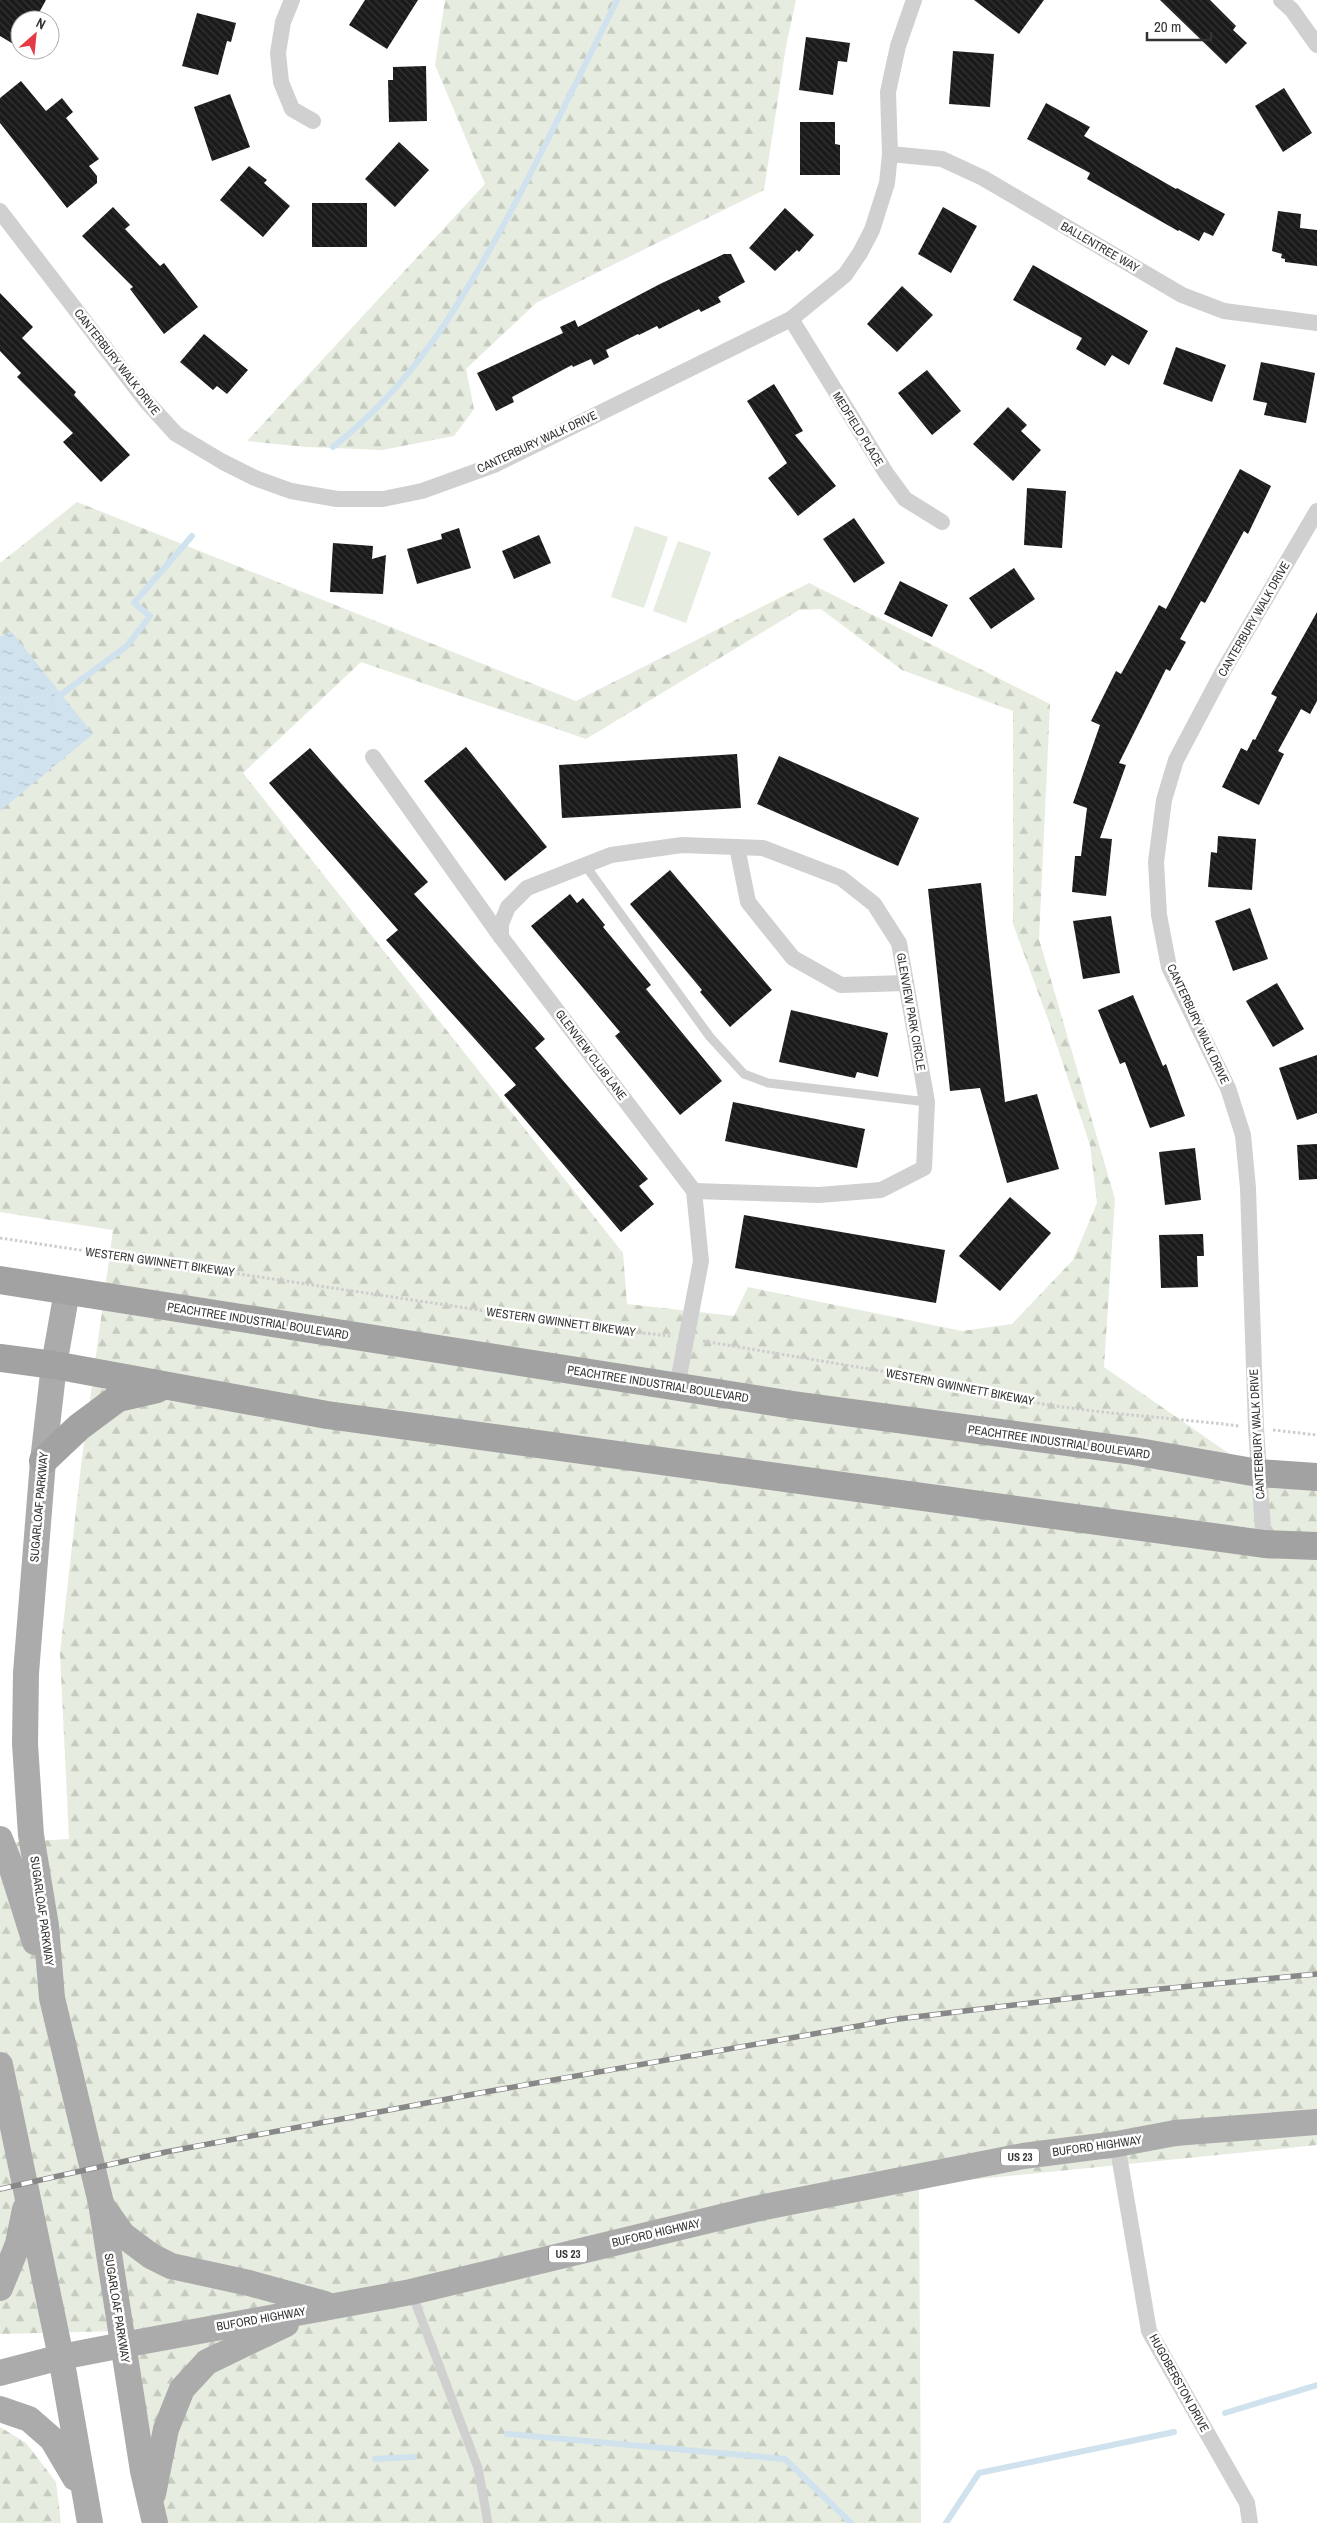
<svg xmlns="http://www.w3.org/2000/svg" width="1317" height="2523" font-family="'Archivo Narrow',sans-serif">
	<defs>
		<pattern id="forest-firs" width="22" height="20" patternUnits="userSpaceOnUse" patternTransform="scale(1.25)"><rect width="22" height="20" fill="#e6ecdf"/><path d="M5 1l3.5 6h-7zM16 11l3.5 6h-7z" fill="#c6cbc0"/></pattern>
		<pattern id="water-ripples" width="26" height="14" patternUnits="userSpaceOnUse" patternTransform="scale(1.25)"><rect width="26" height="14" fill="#cfe2ee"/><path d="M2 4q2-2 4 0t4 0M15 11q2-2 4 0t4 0" fill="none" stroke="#b2c2cd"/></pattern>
		<pattern id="building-back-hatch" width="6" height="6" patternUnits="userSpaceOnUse" patternTransform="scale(1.25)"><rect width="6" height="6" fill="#1a1a1a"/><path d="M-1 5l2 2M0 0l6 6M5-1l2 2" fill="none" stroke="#333"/></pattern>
	</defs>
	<rect width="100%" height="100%" fill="#fff"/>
	<!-- forest -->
	<g fill="url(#forest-firs)" fill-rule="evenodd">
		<path d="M445,0H796L786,46L764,190L536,303L466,369L474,409L454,436L382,450L306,447L247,441L485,184L435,65Z"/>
		<path d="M77,502L576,701L809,583L1050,704L1039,939L1115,1199L1104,1367L1247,1466L1317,1476V2145L919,2185L921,2523H149L116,2331L0,2334V1843L69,1839L60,1653L81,1466L113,1230L0,1212V563ZM821,609L902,670L1013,711V924L1049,1022L1090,1145L1097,1203L1073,1260L1012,1324L962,1331L748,1287L734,1316L627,1304L623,1253L243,773L361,662L586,739L799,610Z"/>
		<path d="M0,2427L26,2443L56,2482L61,2523H0Z"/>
	</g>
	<!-- garden -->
	<g fill="#e6ecdf">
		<path d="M635,526L668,537L644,608L611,597Z"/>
		<path d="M678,541L711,552L686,623L653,611Z"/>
	</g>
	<!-- water -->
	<path fill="url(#water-ripples)" d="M11,631L93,734L0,811V637Z"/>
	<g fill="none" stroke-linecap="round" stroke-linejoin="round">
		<!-- stream -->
		<g stroke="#cfe2ee" stroke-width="6">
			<path d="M333,447C416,381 460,305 510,213C547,143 582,71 617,0"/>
			<path d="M55,699L127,646L150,616L134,603L192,536"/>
			<path d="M1225,2413L1317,2385"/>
			<path d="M507,2434L785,2459L851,2523"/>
			<path d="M375,2459L414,2457"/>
			<path d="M946,2523L979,2473L1174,2432"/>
		</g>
	</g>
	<!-- building -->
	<g fill="url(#building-back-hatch)">
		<path d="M0,0H46L35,20H20V48L0,36Z"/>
		<path d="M365,0H418L387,49L349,25Z"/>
		<path d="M974,0H1044L1019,34Z"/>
		<path d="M1160,0H1210L1236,26L1233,30L1247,43L1226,64Z"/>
		<path d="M197,13L236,23L231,42L227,41L218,75L182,66Z"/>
		<path d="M806,37L850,43L847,62L838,61L833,95L799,90Z"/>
		<path d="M953,51L994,54L990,107L949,104Z"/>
		<path d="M426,66L427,121L389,122L388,80H393V67Z"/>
		<path d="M21,81L46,111L62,98L73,112L66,118L99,159L89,166L97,176V183L67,208L0,123V98Z"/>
		<path d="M1284,88L1312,133L1283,152L1255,106Z"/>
		<path d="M230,94L250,147L212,161L194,107Z"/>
		<path d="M1046,103L1090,127L1084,136L1176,189L1177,188L1225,214L1213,236L1204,232L1199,241L1179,230L1178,231L1087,179L1090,173L1027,139Z"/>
		<path d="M800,122H835V144L840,145V175H800Z"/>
		<path d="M399,142L429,170L395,207L365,179Z"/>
		<path d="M249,166L267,180L264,183L290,206L263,237L220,200Z"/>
		<rect x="312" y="203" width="55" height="44"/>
		<path d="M113,207L130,225L125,229L160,266L164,263L198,307L164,334L130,289L133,287L82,236Z"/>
		<path d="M943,207L977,226L951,273L918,254Z"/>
		<path d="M785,208L814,235L799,252L797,250L775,271L749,248Z"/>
		<path d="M1278,211L1301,214L1300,228L1317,230V266L1285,262V259L1281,258L1282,254L1272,251Z"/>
		<path d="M724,254H731L745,282L718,297L721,302L701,312L699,309L659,329L657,326L639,335L638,334L606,350L609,357L594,365L591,359L573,367L572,365L512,397L514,402L496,411L477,373L563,333L560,327L575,320L578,327L660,284Z"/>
		<path d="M1033,265L1148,331L1129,365L1112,355L1105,366L1076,349L1082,338L1013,300Z"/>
		<path d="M902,286L933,315L897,352L867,324Z"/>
		<path d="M0,293L33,327L22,338L76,392L74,395L130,455L101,482L63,442L73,433L17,377L21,373L0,351Z"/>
		<path d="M204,334L248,370L227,394L217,386L213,390L180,362Z"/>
		<path d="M1176,347L1226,365L1212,402L1163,384Z"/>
		<path d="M1261,362L1315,373L1306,423L1264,415L1267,403L1253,400Z"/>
		<path d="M927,370L961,411L932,435L898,393Z"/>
		<path d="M774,384L803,431L795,435L836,486L798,516L768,478L787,463L747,401Z"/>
		<path d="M1008,407L1027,425L1021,431L1041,450L1013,481L973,444Z"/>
		<path d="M1240,469L1271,486L1248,534L1244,531L1205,603L1201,601L1180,639L1186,642L1170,671L1166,669L1119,763L1126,765L1100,838L1112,839L1106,896L1072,892L1075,856H1081L1087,808L1073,803L1100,725L1091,721L1116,671L1121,674L1159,605L1166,609Z"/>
		<path d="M1027,488L1066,491L1062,548L1024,545Z"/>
		<path d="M854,518L885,563L854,583L823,539Z"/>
		<path d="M459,528L471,568L417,584L407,549L442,539L441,534Z"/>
		<path d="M539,535L551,563L514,579L502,551Z"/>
		<path d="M333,543L373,546L372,559L386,555L383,594L330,592Z"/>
		<path d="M1014,568L1035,599L991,629L969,598Z"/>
		<path d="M900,581L948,605L932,637L884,614Z"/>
		<path d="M1317,612V701L1310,714L1301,709L1278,751L1284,754L1259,805L1222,787L1241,748L1247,751L1253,739L1255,740L1277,697L1271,694Z"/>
		<path d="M466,747L547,847L505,881L424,781Z"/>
		<path d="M310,748L428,882L414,894L545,1039L535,1048L648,1179L639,1186L654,1204L621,1232L504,1095L516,1085L386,940L398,930L269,783Z"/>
		<path d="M737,754L741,808L562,818L559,765Z"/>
		<path d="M779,756L919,818L898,866L757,804Z"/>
		<path d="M1218,836L1256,839L1252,890L1208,887L1211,852L1217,853Z"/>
		<path d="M670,870L772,990L730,1027L700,992L702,990L630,904Z"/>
		<path d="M981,883L1005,1102L1037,1094L1059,1169L1007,1183L980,1088L950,1091L928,889Z"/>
		<path d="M570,894L577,903L583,898L605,925L603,927L651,985L646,989L722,1081L680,1115L615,1036L620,1032L531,926Z"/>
		<path d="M1250,908L1268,959L1233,971L1215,921Z"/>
		<path d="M1111,916L1120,973L1083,979L1073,921Z"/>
		<path d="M1277,983L1304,1029L1273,1047L1246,1001Z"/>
		<path d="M1133,995L1163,1066L1166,1064L1185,1116L1150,1128L1125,1062L1120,1064L1098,1010Z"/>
		<path d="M791,1010L888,1033L878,1077L857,1072L855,1078L779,1062Z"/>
		<path d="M1317,1055V1113L1297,1120L1279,1068Z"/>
		<path d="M733,1102L865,1129L857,1168L725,1141Z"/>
		<path d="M1317,1144V1179L1299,1180L1297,1145Z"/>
		<path d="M1195,1148L1201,1200L1165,1205L1159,1152Z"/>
		<path d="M1010,1197L1051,1233L1000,1291L959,1256Z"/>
		<path d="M744,1215L945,1250L936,1303L735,1268Z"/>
		<path d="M1203,1234L1204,1256H1197L1198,1287L1161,1288L1159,1235Z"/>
	</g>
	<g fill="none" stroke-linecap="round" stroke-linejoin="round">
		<!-- path -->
		<g stroke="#cdcdcd" stroke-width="3" stroke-dasharray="2.5 2.5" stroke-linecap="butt">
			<path d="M0,1238L599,1328L670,1336"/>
			<path d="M703,1341L958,1384C1048,1413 1146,1414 1239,1426"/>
			<path d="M1273,1430L1317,1435"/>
		</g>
		<!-- service -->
		<g stroke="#d0d0d0" stroke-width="9">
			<path d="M585,865L710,1037L744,1074L768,1083L927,1102"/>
			<path d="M412,2294L478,2468L488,2523"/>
		</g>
		<!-- minor -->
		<g stroke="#d0d0d0" stroke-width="16">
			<path d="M292,0L283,22L278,53L281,82L292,109L313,121"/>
			<path d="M1281,0L1292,10L1317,45"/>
			<path d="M890,154L942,159L983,178L1182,295L1224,311L1317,323"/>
			<path d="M0,211L145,400L176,434L223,462L255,478L291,491L337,499H383L422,491L494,465L791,319L845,275L860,253L872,230L887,183L890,154L888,92L898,46L914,0"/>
			<path d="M791,319L886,473L905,499L942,522"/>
			<path d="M373,757L501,937L694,1191L701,1261L677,1387"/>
			<path d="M737,847L748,902L793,958L841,985L906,983"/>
			<path d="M501,937V924L508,907L527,888L611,855L682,845L763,848L841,878L874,904L899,943L927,1102L924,1168L881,1190L819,1195L694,1191"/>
			<path d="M1264,1544L1256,1428L1248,1188L1243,1135L1228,1088L1169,967L1159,915L1156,862L1164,800L1176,760L1222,673L1317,511"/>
			<path d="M1117,2144L1149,2331L1247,2503L1250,2523"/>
		</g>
		<!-- primary -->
		<g stroke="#ababab" stroke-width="26">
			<path d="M67,1291L54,1365L43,1461L26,1673L25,1744L31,1835L46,1926L52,1998L101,2203L143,2471L155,2523"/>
			<path d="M0,1839L13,1872L35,1942"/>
			<path d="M0,2065L61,2357L90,2523"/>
			<path d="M103,2207L123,2235L151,2256L171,2266L249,2283L325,2304"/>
			<path d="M0,2288L18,2244L25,2209"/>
			<path d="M0,2373L61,2357L123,2345L411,2292L755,2209L1023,2156L1117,2144L1175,2133L1317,2122"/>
			<path d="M0,2409L29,2419L52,2439L75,2478"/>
			<path d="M153,2494L166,2429L182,2389L207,2362L286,2324"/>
		</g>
		<!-- trunk -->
		<g stroke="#a2a2a2" stroke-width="28">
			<path d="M0,1280L793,1405L1133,1451L1258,1473L1317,1477"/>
			<path d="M0,1358L54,1365L327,1415L1264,1544L1317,1546"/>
			<path d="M43,1461L79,1427L118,1398L157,1389"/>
		</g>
		<defs>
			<path id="rail" d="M0,2189L166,2152L474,2094L898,2019L1098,1995L1317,1974"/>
		</defs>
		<!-- rail casing -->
		<use href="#rail" stroke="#888" stroke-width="5.5"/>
		<!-- rail -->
		<use href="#rail" stroke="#fff" stroke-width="4" stroke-dasharray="11" stroke-linecap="butt"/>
	</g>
	<g text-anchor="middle" stroke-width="5" stroke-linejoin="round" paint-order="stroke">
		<!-- shield labels -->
		<g fill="#fff" stroke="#707070" stroke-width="1">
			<rect x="1001" y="2148.5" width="38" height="17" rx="4"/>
			<rect x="549" y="2245.5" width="38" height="17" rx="4"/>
		</g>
		<g font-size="11" font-weight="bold" fill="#333">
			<text x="1020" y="2161">US 23</text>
			<text x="568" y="2258">US 23</text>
		</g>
		<!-- street labels -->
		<g font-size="12" fill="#333" stroke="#fff">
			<text transform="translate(1100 247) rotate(30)" y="4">BALLENTREE WAY</text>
			<text transform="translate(117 362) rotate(52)" y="4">CANTERBURY WALK DRIVE</text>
			<text transform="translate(858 429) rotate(58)" y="4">MEDFIELD PLACE</text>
			<text transform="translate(537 442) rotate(-25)" y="4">CANTERBURY WALK DRIVE</text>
			<text transform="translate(1254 619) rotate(-60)" y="4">CANTERBURY WALK DRIVE</text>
			<text transform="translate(911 1012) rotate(80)" y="4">GLENVIEW PARK CIRCLE</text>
			<text transform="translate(1198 1024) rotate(65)" y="4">CANTERBURY WALK DRIVE</text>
			<text transform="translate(591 1055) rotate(53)" y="4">GLENVIEW CLUB LANE</text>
			<text transform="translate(160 1262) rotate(8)" y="4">WESTERN GWINNETT BIKEWAY</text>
			<text transform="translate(258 1321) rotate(9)" y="4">PEACHTREE INDUSTRIAL BOULEVARD</text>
			<text transform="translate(561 1322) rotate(8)" y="4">WESTERN GWINNETT BIKEWAY</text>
			<text transform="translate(658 1384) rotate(9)" y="4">PEACHTREE INDUSTRIAL BOULEVARD</text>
			<text transform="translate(960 1387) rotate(11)" y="4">WESTERN GWINNETT BIKEWAY</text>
			<text transform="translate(1257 1434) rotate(-93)" y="4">CANTERBURY WALK DRIVE</text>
			<text transform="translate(1059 1442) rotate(8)" y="4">PEACHTREE INDUSTRIAL BOULEVARD</text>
			<text transform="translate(39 1507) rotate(-85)" y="4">SUGARLOAF PARKWAY</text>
			<text transform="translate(42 1911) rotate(82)" y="4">SUGARLOAF PARKWAY</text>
			<text transform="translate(1097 2146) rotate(-8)" y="4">BUFORD HIGHWAY</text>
			<text transform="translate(656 2233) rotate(-13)" y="4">BUFORD HIGHWAY</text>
			<text transform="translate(117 2308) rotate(81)" y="4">SUGARLOAF PARKWAY</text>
			<text transform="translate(261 2319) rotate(-10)" y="4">BUFORD HIGHWAY</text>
			<text transform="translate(1179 2383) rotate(61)" y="4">HUGOBERSTON DRIVE</text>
		</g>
	</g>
	<!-- north arrow -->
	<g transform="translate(35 35) rotate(27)"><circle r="24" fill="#ffffff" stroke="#adadad"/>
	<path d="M0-4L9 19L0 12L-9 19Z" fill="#e63946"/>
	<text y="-8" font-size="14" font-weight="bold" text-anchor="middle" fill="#333333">N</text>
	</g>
	<!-- scale -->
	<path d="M1147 32v8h64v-8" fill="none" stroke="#333333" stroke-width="2.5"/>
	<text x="1154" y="32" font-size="15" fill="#333333" stroke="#ffffff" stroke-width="4" paint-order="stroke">20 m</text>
</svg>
